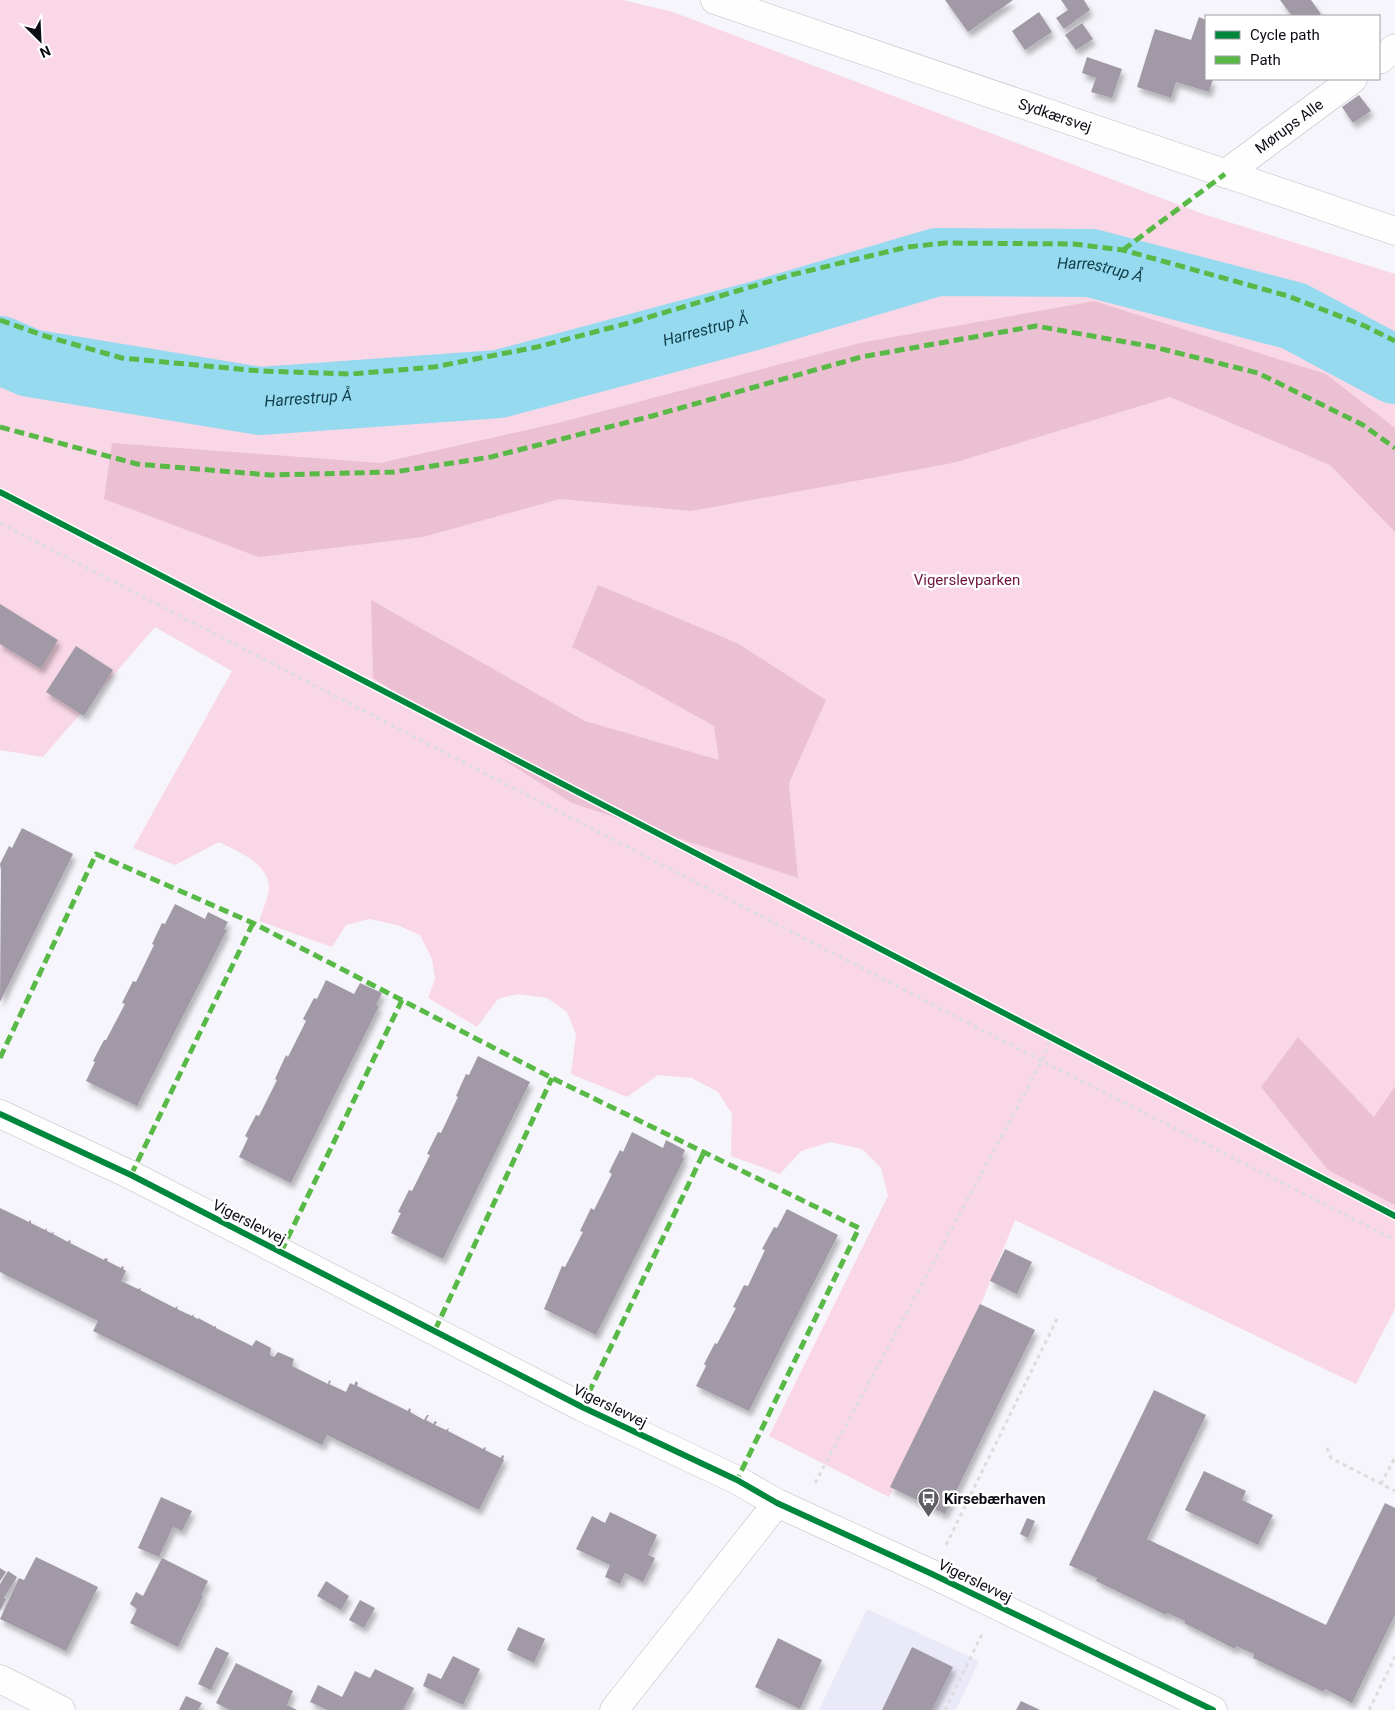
<svg xmlns="http://www.w3.org/2000/svg" width="1395" height="1710" font-family="Roboto,sans-serif">
	<defs>
		<filter id="shadow"><feDropShadow dx="3" dy="5.5" stdDeviation="2.5" flood-color="#0004"/></filter>
	</defs>
	<rect width="100%" height="100%" fill="#f5f5fb"/>
	<!-- built -->
	<path fill="#eae9f7" d="M867,1609L979,1661L956,1710H819Z"/>
	<!-- green -->
	<path fill="#fad7e6" d="M0,0H623L673,12L1203,214L1395,274V1309L1356,1384L1015,1220L981,1304L889,1497L769,1436L888,1196L881,1168L862,1149L830,1142L801,1151L780,1174L731,1156L732,1114L718,1092L692,1078L658,1075L627,1097L571,1074L576,1034L567,1012L547,998L517,994L498,999L477,1027L428,998L435,979L432,959L420,935L397,925L369,919L346,925L332,947L259,921C262,912 269,895 269,887C268,863 237,851 219,842L175,865L133,848L232,671L155,627L43,757L0,750Z"/>
	<!-- forest -->
	<g fill="#ebc0d3">
		<path d="M1094,301L1326,374L1395,428V532L1330,465L1170,397L953,463L691,511L560,499L423,537L259,557L104,499L112,443L380,463L562,422L860,343Z"/>
		<path d="M598,585L737,643L826,700L789,783L798,878L572,803L373,678L371,600L585,721L719,760L714,726L572,647Z"/>
		<path d="M1298,1037L1374,1117L1395,1086V1205L1328,1170L1261,1087Z"/>
	</g>
	<g fill="none" stroke-linecap="round" stroke-linejoin="round">
		<!-- river -->
		<path stroke="#96daf0" stroke-width="68" id="s1" d="M0,350L30,363L260,401L499,384L761,314L937,262L1091,263L1294,316L1395,370"/>
	</g>
	<!-- building -->
	<g fill="#a199a6" filter="url(#shadow)">
		<path d="M945,0H1013L968,32Z"/>
		<path d="M1061,0H1084L1090,10L1064,29L1056,18L1068,10Z"/>
		<path d="M1280,0H1311L1321,14L1317,16H1292Z"/>
		<path d="M1039,12L1052,32L1025,50L1012,31Z"/>
		<path d="M1199,17L1206,20V79H1213L1209,92L1176,82L1171,98L1137,87L1155,29L1191,40Z"/>
		<path d="M1082,23L1093,39L1076,50L1065,35Z"/>
		<path d="M1087,57L1122,69L1112,98L1091,92L1096,78L1082,73Z"/>
		<path d="M1359,95L1371,111L1353,123L1342,107Z"/>
		<path d="M0,604L58,640L41,669L0,644Z"/>
		<path d="M76,646L113,670L84,716L46,692Z"/>
		<path d="M22,828L73,854L0,1002L1,870L0,864L9,846L12,848Z"/>
		<path d="M175,904L205,919L208,912L228,922L224,929L227,930L137,1106L86,1081L95,1062L93,1061L104,1040H106L125,1004L122,1003L133,981L136,982L154,945L152,944L162,923L165,924Z"/>
		<path d="M326,980L354,994L360,983L382,993L376,1005L379,1006L291,1183L239,1157L248,1138L245,1136L256,1115L259,1116L277,1080L275,1079L286,1055L288,1057L306,1021L303,1019L314,998L317,999Z"/>
		<path d="M478,1056L530,1082L443,1259L391,1233L401,1213L398,1212L409,1190L412,1191L430,1155L427,1154L438,1132L441,1133L458,1097L456,1096L466,1074L469,1075Z"/>
		<path d="M632,1132L663,1148L666,1140L685,1150L682,1157L684,1159L596,1335L544,1309L562,1266L565,1267L583,1232L580,1231L591,1208L594,1210L612,1174L609,1172L620,1150L623,1152Z"/>
		<path d="M0,1208L29,1222L30,1220L31,1221V1223L45,1230L46,1228L47,1231L51,1233L54,1232L53,1234L68,1242L69,1240L71,1241L70,1243L104,1260L105,1258L108,1259L107,1261L121,1268L122,1266L124,1267L123,1269L126,1271L121,1281L138,1289L141,1288L140,1290L175,1308L178,1306L177,1309L192,1316L193,1314L194,1317L198,1319L200,1318V1319L215,1327L216,1325V1328L252,1346L256,1340L271,1348L270,1355L274,1357L278,1352L294,1359L292,1366L328,1384L329,1380L331,1382L329,1384L346,1392L350,1383L354,1385L356,1381L358,1383L357,1386L408,1411L409,1408L411,1410L410,1412L424,1420L427,1415H429L426,1420L433,1424L435,1421L437,1422L435,1425L446,1430L449,1428L448,1431L483,1449L485,1447L486,1448L485,1450L501,1458L502,1455L504,1456L503,1459L504,1460L479,1510L327,1435L322,1445L93,1331L98,1321L0,1272Z"/>
		<path d="M787,1209L838,1235L749,1411L696,1386L706,1366L704,1364L715,1343L717,1344L736,1308L733,1307L744,1285L748,1286L765,1250L762,1249L774,1227L777,1228Z"/>
		<path d="M1005,1249L1032,1262L1017,1294L990,1281Z"/>
		<path d="M980,1304L1035,1330L945,1514L890,1487Z"/>
		<path d="M1154,1390L1206,1415L1147,1539L1326,1625L1385,1503L1395,1508V1615L1352,1703L1325,1689L1324,1692L1253,1658L1254,1654L1236,1646L1235,1649L1184,1623L1185,1621L1167,1613L1166,1615L1096,1581L1097,1578L1069,1565Z"/>
		<path d="M1204,1471L1246,1491L1242,1500L1273,1515L1258,1545L1185,1510Z"/>
		<path d="M161,1497L192,1511L182,1531L173,1527L159,1557L138,1548Z"/>
		<path d="M610,1512L657,1535L648,1555L655,1558L643,1582L625,1573L620,1584L605,1577L610,1565L576,1549L592,1516L605,1523Z"/>
		<path d="M1027,1518L1035,1521L1028,1538L1020,1534Z"/>
		<path d="M36,1557L98,1587L66,1651L0,1619L19,1578L24,1580Z"/>
		<path d="M162,1558L208,1581L201,1595L203,1596L178,1647L130,1623L137,1609L130,1604L136,1592L143,1596Z"/>
		<path d="M0,1568L6,1572L0,1581Z"/>
		<path d="M8,1571L17,1577L4,1598L6,1599L0,1611V1584Z"/>
		<path d="M326,1581L349,1596L341,1610L317,1596Z"/>
		<path d="M360,1600L375,1608L364,1628L349,1620Z"/>
		<path d="M518,1627L545,1639L534,1663L507,1650Z"/>
		<path d="M778,1638L822,1660L800,1709L755,1687Z"/>
		<path d="M216,1647L229,1653L211,1690L198,1684Z"/>
		<path d="M912,1647L953,1667L932,1710H882Z"/>
		<path d="M453,1656L480,1669L463,1705L423,1686L428,1673L441,1679Z"/>
		<path d="M236,1663L293,1691L287,1705L297,1710H230L216,1703Z"/>
		<path d="M375,1669L414,1688L403,1710H327L310,1702L318,1685L342,1697L355,1671L370,1678Z"/>
		<path d="M186,1696L202,1703L198,1710H179Z"/>
		<path d="M1021,1701L1040,1710H1016Z"/>
	</g>
	<g fill="none" stroke-linecap="round" stroke-linejoin="round">
		<defs>
			<g id="minor">
				<path id="s2" d="M715,0L1395,231"/>
				<path d="M1379,60L1395,48"/>
				<path id="s3" d="M1225,174L1353,79"/>
				<path d="M0,1114L131,1175L582,1407L737,1480L777,1503L932,1574L1213,1710"/>
				<path d="M0,1679L61,1710"/>
				<path d="M614,1710L777,1503"/>
			</g>
		</defs>
		<!-- minor casing -->
		<use href="#minor" stroke="#bdbdc5" stroke-width="29"/>
		<!-- path -->
		<g stroke="#dddde0" stroke-width="3" stroke-dasharray="4 4" stroke-linecap="butt">
			<path d="M0,523L1042,1061L1395,1240"/>
			<path d="M1327,1448L1331,1458L1395,1491"/>
			<path d="M815,1483L1042,1061L1050,1038"/>
			<path d="M1381,1484L1395,1457"/>
			<path d="M946,1545L1057,1319"/>
			<path d="M945,1710L982,1634"/>
			<path d="M1369,1710L1395,1657"/>
		</g>
		<!-- minor -->
		<use href="#minor" stroke="#fefefe" stroke-width="28"/>
		<!-- quiet -->
		<g stroke="#58b947" stroke-width="5" stroke-dasharray="10 5" stroke-linecap="butt">
			<path d="M1123,250L1225,174"/>
			<path d="M0,320L45,336L122,358L260,371L352,374L434,367L537,347L629,323L791,275L907,247L946,243L1074,244L1123,250L1288,296L1365,326L1395,341"/>
			<path d="M0,427L137,464L270,475L394,472L491,457L652,416L861,357L1036,326L1154,347L1258,373L1363,425L1395,448"/>
			<path d="M0,1058L96,854L253,923L552,1078L859,1228L737,1480"/>
			<path d="M131,1175L253,923"/>
			<path d="M281,1252L402,1000"/>
			<path d="M435,1330L552,1078"/>
			<path d="M582,1407L704,1152"/>
		</g>
		<defs>
			<g id="cycleway">
				<path d="M0,492L1395,1216"/>
				<path d="M0,1114L131,1175L582,1407L737,1480L777,1503L932,1574L1213,1710"/>
			</g>
		</defs>
		<!-- cycleway casing -->
		<use href="#cycleway" stroke="#fff" stroke-width="9"/>
		<!-- cycleway -->
		<use href="#cycleway" stroke="#00873e" stroke-width="6"/>
	</g>
	<!-- icons -->
	<defs>
		<symbol id="bus-pin" viewBox="-11 -11 22 30"><path d="M0 17L-7.5 6A9.5 9.5 0 1 1 7.5 6Z" fill="#5e5e65" stroke="#fff"/><path d="M-5-6H5V4H4V6H2V4H-2V6H-4V4H-5ZM-3.5-4V0h7V-4ZM-3.5 1.2v1.5H-2V1.2ZM2 1.2v1.5H3.5V1.2Z" fill="#fff"/></symbol>
	</defs>
	<g fill-rule="evenodd">
		<use href="#bus-pin" x="916" y="1486" width="25" height="34"/>
	</g>
	<g text-anchor="middle" stroke-width="5" stroke-linejoin="round" paint-order="stroke">
		<!-- street labels -->
		<g font-size="15" fill="#0c0c14" stroke="#fff">
			<text dy="5" stroke="none"><textPath href="#s2" startOffset="359">Sydkærsvej</textPath></text>
			<text dy="5" stroke="none"><textPath href="#s3" startOffset="80">Mørups Alle</textPath></text>
			<text transform="translate(249 1222) rotate(27)" y="5">Vigerslevvej</text>
			<text transform="translate(610 1406) rotate(26)" y="5">Vigerslevvej</text>
			<text transform="translate(975 1581) rotate(26)" y="5">Vigerslevvej</text>
		</g>
		<!-- park labels -->
		<g font-size="15" fill="#6f1541" stroke="#fff">
			<text x="967" y="585">Vigerslevparken</text>
		</g>
		<!-- poi labels -->
		<g font-size="15" font-weight="bold" fill="#0c0c14" stroke="#fff" text-anchor="start">
			<text x="944" y="1504">Kirsebærhaven</text>
		</g>
		<!-- water labels -->
		<g font-size="16" font-style="italic" fill="#113e4a" stroke="#fff">
			<text dy="6" stroke="none"><textPath href="#s1" startOffset="1124">Harrestrup Å</textPath></text>
			<text dy="6" stroke="none"><textPath href="#s1" startOffset="719">Harrestrup Å</textPath></text>
			<text dy="6" stroke="none"><textPath href="#s1" startOffset="314">Harrestrup Å</textPath></text>
		</g>
	</g>
	<!-- legend -->
	<rect x="1205" y="15" width="175" height="65" fill="#ffffff" stroke="#9e9ea1"/>
	<rect x="1215" y="31" width="25" height="8" fill="#00873e" stroke="#9e9ea1"/>
	<text x="1250" y="40" font-size="15" fill="#0c0c14">Cycle path</text>
	<rect x="1215" y="56" width="25" height="8" fill="#58b947" stroke="#9e9ea1"/>
	<text x="1250" y="65" font-size="15" fill="#0c0c14">Path</text>
	<!-- north arrow -->
	<g transform="translate(40 40) rotate(156)" stroke="#ffffff" stroke-width="4" paint-order="stroke">
	<path d="M0-4L9 19L0 12L-9 19Z" fill="#0c0c14"/>
	<text y="-8" font-size="14" font-weight="bold" text-anchor="middle" fill="#0c0c14">N</text>
	</g>
</svg>
